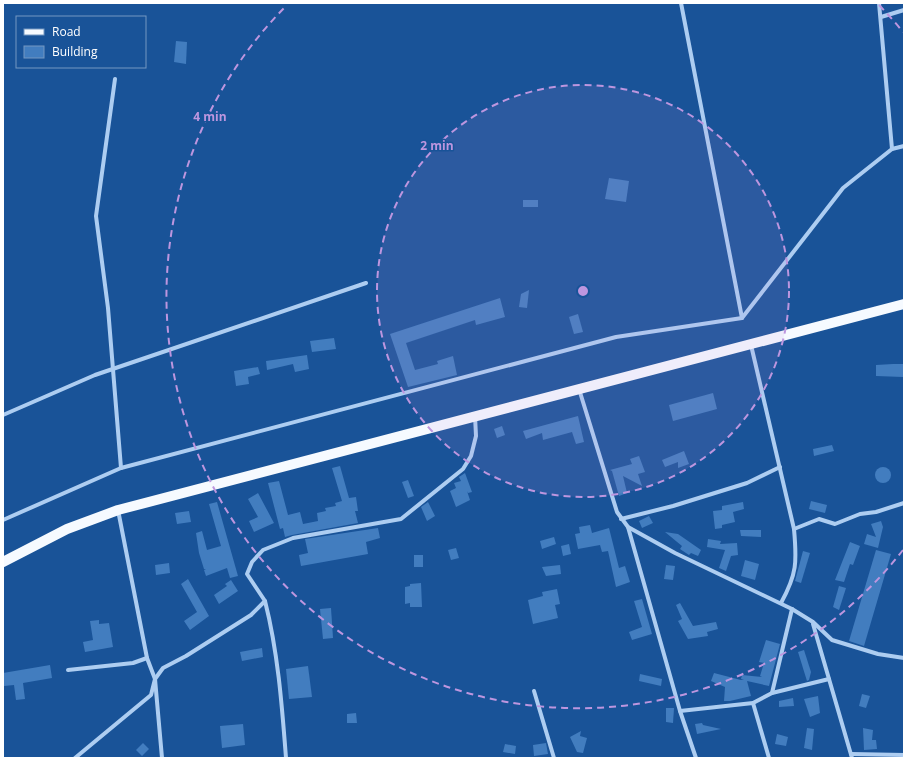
<svg xmlns="http://www.w3.org/2000/svg" width="907" height="761" font-family="'Open Sans',sans-serif">
	<rect width="100%" height="100%" fill="#195398"/>
	<!-- building -->
	<g fill="#427dbf">
		<path d="M176,41L187,42L186,64L174,62Z"/>
		<path d="M609,178L629,181L626,202L605,199Z"/>
		<rect x="523" y="200" width="15" height="7"/>
		<path d="M529,290L527,308L519,307L521,294Z"/>
		<path d="M500,298L505,317L476,325L475,320L406,343L415,370L438,364L437,361L453,356L457,375L408,387L390,334Z"/>
		<path d="M578,314L583,332L574,334L569,317Z"/>
		<path d="M334,338L336,349L312,352L310,341Z"/>
		<path d="M307,355L309,369L295,372L293,364L267,370L266,361Z"/>
		<path d="M893,364H904L903,377L876,376V365Z"/>
		<path d="M258,367L260,374L248,377L249,384L236,386L234,371Z"/>
		<path d="M713,393L717,409L673,421L669,405Z"/>
		<path d="M578,416L584,442L576,444L572,432L543,440L542,433L526,439L523,431Z"/>
		<path d="M502,426L505,435L497,438L494,429Z"/>
		<path d="M832,445L834,451L814,456L813,449Z"/>
		<path d="M684,451L689,464L678,468V462L665,467L662,460Z"/>
		<path d="M639,456L645,472L638,474L642,486L623,476L627,493L619,496L612,471L610,470L632,464L630,459Z"/>
		<path d="M340,466L349,498L356,497L358,511H355L358,523L292,535L285,537L283,528L280,529L268,483L279,481L288,515L300,512L303,524L318,521L317,513L326,511L325,508L336,506L335,503L342,501L332,468Z"/>
		<circle cx="883" cy="475" r="8"/>
		<path d="M465,473L472,492L468,493L467,491L470,500L456,507L450,491L456,488L454,483L461,481L459,477Z"/>
		<path d="M408,480L414,496L408,498L402,482Z"/>
		<path d="M258,493L274,523L254,532L249,521L258,517L248,499Z"/>
		<path d="M811,501L827,505L825,513L809,509Z"/>
		<path d="M217,502L238,576L230,578L227,568L206,576L204,570L206,569H204L199,553L196,533L202,531L207,550L221,546L209,504Z"/>
		<path d="M428,502L435,516L427,521L421,507Z"/>
		<path d="M743,502L744,509L733,512L735,522L722,525V528L715,529L713,511L722,510V506Z"/>
		<path d="M189,511L191,522L177,524L175,513Z"/>
		<path d="M649,516L653,523L642,528L639,521Z"/>
		<path d="M881,521L883,527L878,548L864,544L867,534L876,537L871,524Z"/>
		<path d="M590,525L592,533L609,528L619,568L625,566L630,582L616,587L608,551L602,552L600,545L578,549L575,534L580,533L579,527Z"/>
		<path d="M378,528L380,538L366,542L368,554L301,566L299,555L308,553L305,539Z"/>
		<path d="M740,530H761V537L741,536Z"/>
		<path d="M665,532L678,534L701,550L698,556L691,553L689,555L680,549L682,546Z"/>
		<path d="M554,537L556,544L542,549L540,541Z"/>
		<path d="M708,539L721,541L720,544L737,543L738,555L731,556L726,571L719,568L725,550L707,547Z"/>
		<path d="M850,542L860,546L853,565L850,564L844,582L835,580Z"/>
		<path d="M569,544L571,554L563,556L561,546Z"/>
		<path d="M456,548L459,558L451,560L448,550Z"/>
		<path d="M876,550L891,554L864,646L849,641Z"/>
		<path d="M803,551L810,553L801,583L795,581Z"/>
		<rect x="414" y="555" width="9" height="12"/>
		<path d="M745,560L759,564L755,580L741,576Z"/>
		<path d="M169,563L170,573L156,575L155,565Z"/>
		<path d="M560,565L561,574L546,576L542,567Z"/>
		<path d="M666,565L675,566L673,580L664,579Z"/>
		<path d="M188,579L209,616L190,630L184,621L197,612L181,584Z"/>
		<path d="M231,580L238,591L219,604L214,595L227,586L225,584Z"/>
		<path d="M421,583L422,607H410V603L405,604V587L410,586V584Z"/>
		<path d="M839,586L846,588L839,610L833,607Z"/>
		<path d="M557,589L560,604L555,605L558,618L533,624L528,600L543,596L542,592Z"/>
		<path d="M642,599L652,634L632,640L629,632L642,627L634,601Z"/>
		<path d="M680,603L693,626L716,622L718,629L707,632L708,636L688,639L678,621L682,619L676,605Z"/>
		<path d="M331,608L333,638L323,639L320,609Z"/>
		<path d="M99,620V624L109,623L113,647L85,652L83,642L93,640L90,621Z"/>
		<path d="M766,640L780,644L769,686L747,681L751,696L730,701H724L725,687L711,681L714,673L741,680H744L741,679L742,675L762,677L760,676L764,663L759,662Z"/>
		<path d="M262,648L263,657L242,661L240,652Z"/>
		<path d="M804,650L811,672L809,680L807,681L798,652Z"/>
		<path d="M50,665L52,678L23,683L25,699L16,700L14,685L4,686L3,673Z"/>
		<path d="M308,666L312,697L289,699L286,669Z"/>
		<path d="M640,674L662,679L661,686L639,681Z"/>
		<path d="M862,694L870,696L866,708L859,706Z"/>
		<path d="M818,696L820,713L810,717L804,699Z"/>
		<path d="M793,698L794,706L779,707V701Z"/>
		<path d="M666,708H674L673,723L666,722Z"/>
		<path d="M356,713L357,723H347V714Z"/>
		<path d="M702,723L703,725L721,729L697,734L695,724Z"/>
		<path d="M243,724L245,745L222,748L220,726Z"/>
		<path d="M807,728L814,729L812,750L804,748Z"/>
		<path d="M863,728L873,730L872,740H876L877,749L864,750Z"/>
		<path d="M581,731L580,736L587,738L583,753L577,752L570,737Z"/>
		<path d="M777,734L788,737L786,746L775,744Z"/>
		<path d="M143,743L149,749L142,756L136,750Z"/>
		<path d="M546,743L548,754L534,756L533,745Z"/>
		<path d="M505,744L516,746L515,754L503,752Z"/>
	</g>
	<g fill="none" stroke-linecap="round" stroke-linejoin="round">
		<!-- street -->
		<g stroke="#adcdf1" stroke-width="4">
			<path d="M681,3L742,318"/>
			<path d="M879,3L892,149"/>
			<path d="M881,17L904,10"/>
			<path d="M115,79L96,216L108,308L121,468"/>
			<path d="M751,345L794,529C797,562 797,574 781,603"/>
			<path d="M579,389L617,512L628,527L675,553L792,609L813,622L832,640L878,654L904,658"/>
			<path d="M3,415L95,375L366,283"/>
			<path d="M118,510L147,658L155,679L162,758"/>
			<path d="M621,519L673,506L747,483L780,467"/>
			<path d="M3,520L121,468L616,337L742,318L843,188L892,149L904,146"/>
			<path d="M628,527L680,711L696,758"/>
			<path d="M794,529L819,519L835,524L860,514L876,512L904,503"/>
			<path d="M265,601C278,652 282,706 286,758"/>
			<path d="M813,624L852,758"/>
			<path d="M68,670L133,663L147,658"/>
			<path d="M534,691L554,758"/>
			<path d="M772,693L829,679"/>
			<path d="M753,703L769,758"/>
			<path d="M680,711L753,703L772,693L792,609"/>
			<path d="M851,754L904,755"/>
			<path d="M75,758L151,695L155,679L163,668L186,656L251,615L265,601L247,574L252,562L263,550L293,538L401,519L463,469L471,456L476,436L475,416"/>
		</g>
		<!-- primary -->
		<path stroke="#f6faff" stroke-width="10" d="M3,562L67,529L118,510L904,304"/>
	</g>
	<!-- distance rings -->
	<circle cx="583" cy="291" r="206" fill="#bd96df" fill-opacity=".12"/>
	<g fill="none" stroke="#bd96df" stroke-width="2" stroke-dasharray="7 5">
		<circle cx="583" cy="291" r="206"/>
		<path d="M903 550A412 412 0 1 1 287 5M879 5A412 412 0 0 1 903 32"/>
	</g>
	<circle cx="583" cy="291" r="6" fill="#bd96df" stroke="#195398" stroke-width="2"/>
	<g font-size="12" text-anchor="middle" font-weight="bold" fill="#bd96df" stroke="#195398" stroke-width="3" stroke-linejoin="round" paint-order="stroke">
		<text x="210" y="121">4 min</text>
		<text x="437" y="150">2 min</text>
	</g>
	<!-- border -->
	<rect width="907" height="761" fill="none" stroke="#ffffff" stroke-width="8"/>
	<!-- legend -->
	<rect x="16" y="16" width="130" height="52" fill="#195398" stroke="#7598c1"/>
	<rect x="24" y="29" width="20" height="6" fill="#f6faff" stroke="#7598c1"/>
	<text x="52" y="36" font-size="12" fill="#ffffff">Road</text>
	<rect x="24" y="46" width="20" height="12" fill="#427dbf" stroke="#7598c1"/>
	<text x="52" y="56" font-size="12" fill="#ffffff">Building</text>
</svg>
